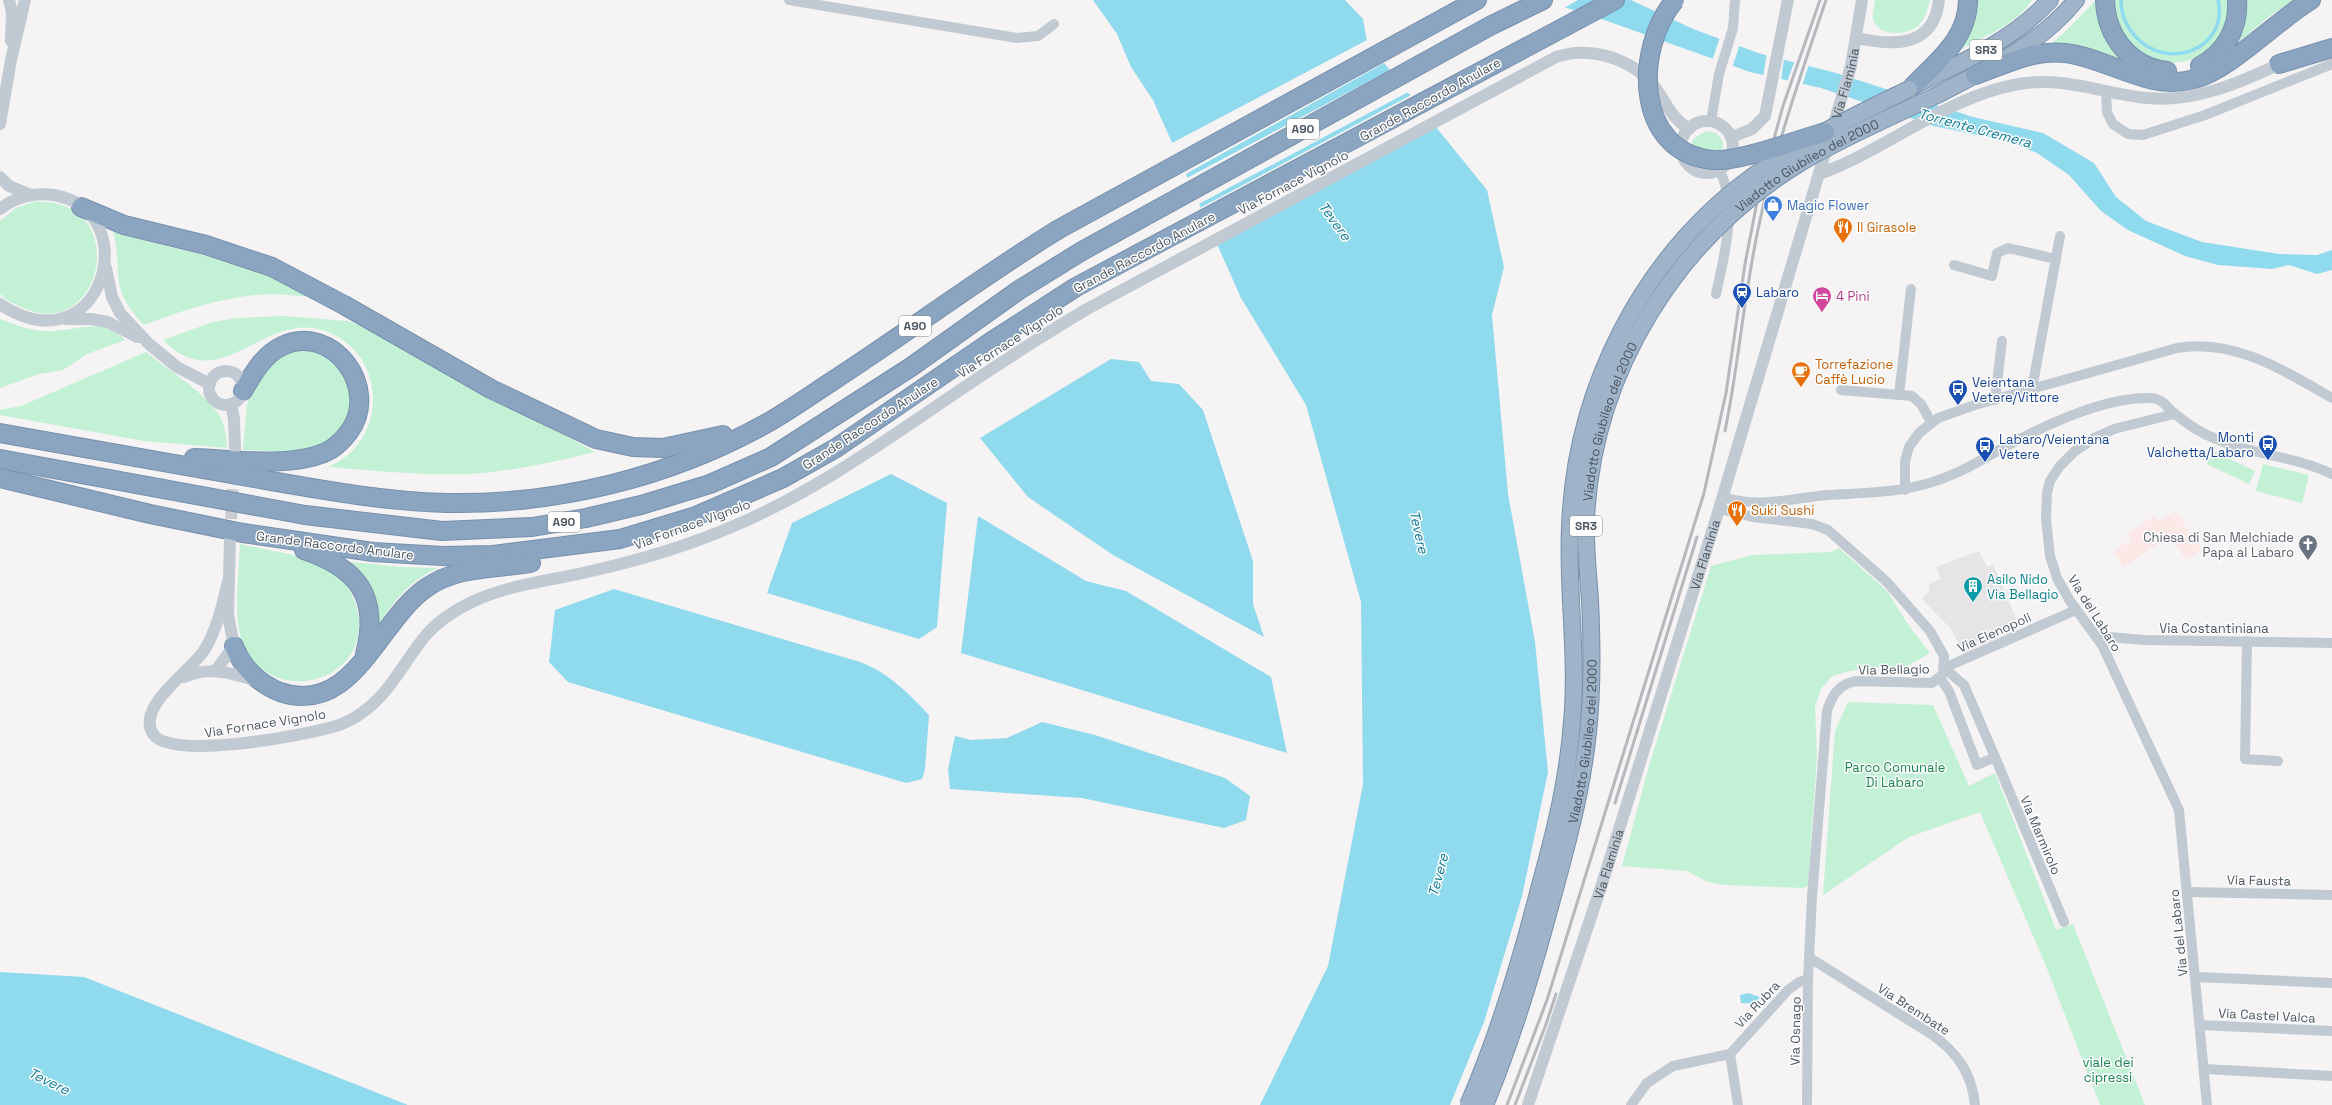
<svg xmlns="http://www.w3.org/2000/svg" width="2332" height="1105" font-family="'Space Grotesk',sans-serif">
	<rect width="100%" height="100%" fill="#f5f3f3"/>
	<!-- education -->
	<path fill="#e6e4e5" d="M1979,551L1987,567L1993,564L2018,623L2009,625L2008,629L2012,635L1964,655L1951,629L1922,599L1929,591V584L1941,579L1936,567Z"/>
	<!-- medical -->
	<path fill="#fce8e6" d="M2175,511L2202,550L2186,560L2170,536L2124,567L2114,551L2131,540L2127,534L2155,516L2159,521Z"/>
	<!-- green -->
	<g fill="#c3f1d5">
		<path d="M1875,0H1930C1928,9 1925,19 1919,25C1908,36 1878,37 1873,19C1872,13 1875,5 1875,0Z"/>
		<path d="M1977,0H2032C2017,24 1985,36 1961,49L1971,33Z"/>
		<path d="M2096,0L2135,68L2047,47L2064,33Z"/>
		<path d="M2113,0H2229C2228,15 2225,31 2215,43C2194,71 2146,68 2126,41C2117,28 2115,14 2113,0Z"/>
		<path d="M2241,0H2295L2271,15L2225,53Z"/>
		<path d="M1706,131L1716,133L1723,141L1722,156L1691,149L1693,139Z"/>
		<path d="M34,202C132,196 105,341 26,309C16,305 8,302 0,294V221L16,208Z"/>
		<path d="M113,230L154,243L256,268L315,297C296,296 275,293 256,295C217,299 180,311 144,325C107,286 124,275 113,230Z"/>
		<path d="M284,316L348,321L376,332L595,452C559,461 521,469 484,473C433,477 380,471 328,467C390,441 388,350 322,330C262,312 220,398 163,340L213,322L237,318Z"/>
		<path d="M0,319C14,324 30,331 45,331C75,333 100,315 125,340L87,354L63,370L39,374L0,388Z"/>
		<path d="M308,348L332,358L353,387L348,420L332,439L314,448L290,452L243,450L247,404L255,383L278,355Z"/>
		<path d="M146,352C169,371 199,388 217,412C225,423 226,435 227,448L144,441L0,415V410L21,406Z"/>
		<path d="M2213,451L2255,471L2249,484L2207,464Z"/>
		<path d="M2263,464L2309,475L2302,503L2256,491Z"/>
		<path d="M240,544C269,551 306,554 332,571C342,577 351,591 355,602C382,680 270,714 242,641C233,618 239,569 240,544Z"/>
		<path d="M1839,548L1888,592L1907,623L1930,653L1902,669L1872,667L1845,672L1831,677L1821,689L1815,707L1817,756L1808,886L1803,888L1724,885L1708,882L1687,871L1622,866L1649,766L1711,566L1753,555L1831,552Z"/>
		<path d="M343,561L401,567L438,568C408,581 392,603 375,631Z"/>
		<path d="M1848,702L1933,705L1969,786L1995,773L2056,930L2073,924L2145,1105H2100L2046,966L1980,812L1909,837L1823,895L1835,731Z"/>
	</g>
	<!-- water -->
	<g fill="#90daee">
		<path d="M1093,0H1345L1363,19L1367,42L1487,190L1504,267L1492,315L1508,494L1535,642L1548,772L1522,896L1484,1022L1450,1105H1260L1328,966L1363,784L1361,602L1306,405L1241,298L1153,100L1131,67L1117,34Z"/>
		<path d="M1541,0H1631L1693,29L1758,53L1836,73L1973,117L2043,133L2094,163L2116,197L2146,221L2202,242L2279,254L2317,255L2332,250V270L2317,274L2289,265L2272,269L2218,265L2185,256L2128,230L2101,211L2069,175L2037,153L2007,141L1934,126L1821,88L1750,72L1596,17Z"/>
		<path d="M1111,359L1139,362L1151,381L1179,384L1203,410L1253,561V604L1264,637L1113,555L1028,497L980,438Z"/>
		<path d="M891,474L947,503L937,627L919,639L767,593L792,523Z"/>
		<path d="M978,516L1086,581L1126,591L1271,677L1287,753L961,653Z"/>
		<path d="M614,589L860,662C889,673 908,693 929,715L925,770L922,779L906,783L568,682L549,662L555,610Z"/>
		<path d="M1042,722L1095,735L1225,778L1250,796L1246,820L1224,828L1082,798L950,789L948,769L955,736L971,740L1007,738Z"/>
		<path d="M0,972L84,977L408,1105H0Z"/>
		<path d="M1748,993L1760,997L1758,1004L1741,1003L1740,995Z"/>
	</g>
	<!-- pier -->
	<g fill="#f5f3f3">
		<path d="M1539,0H1578L1562,9Z"/>
		<path d="M1720,37L1740,44L1732,68L1712,61Z"/>
		<path d="M1369,39L1386,62L1184,175L1170,144Z"/>
		<path d="M1767,53L1784,58L1781,81L1763,77Z"/>
		<path d="M1795,60L1809,64L1802,86L1787,82Z"/>
		<path d="M1392,69L1410,91L1197,205L1185,179Z"/>
		<path d="M1413,94L1438,126L1215,246L1198,209Z"/>
	</g>
	<g fill="none" stroke-linecap="round" stroke-linejoin="round">
		<!-- stream -->
		<path stroke="#90daee" stroke-width="3.5" d="M2121,0C2121,14 2126,26 2135,36C2168,73 2229,48 2218,0"/>
		<!-- tertiary-tunnel -->
		<path stroke="#caccce" stroke-width="12" stroke-dasharray="12 6" stroke-linecap="butt" d="M230,537L234,467"/>
		<defs>
			<g id="trunk">
				<path d="M1919,83C1966,61 2014,39 2050,0"/>
				<path d="M1939,94C1988,68 2040,45 2076,0"/>
			</g>
			<g id="motorway">
				<path d="M2105,0C2106,36 2130,67 2167,71"/>
				<path d="M2279,64L2332,48"/>
				<path d="M2200,66C2225,53 2239,28 2237,0"/>
				<path d="M1975,75C2004,65 2034,49 2065,53C2109,58 2148,92 2194,79C2230,70 2276,21 2311,0"/>
				<path d="M1913,86C1938,61 1968,38 1968,0"/>
				<path d="M81,207L124,225L206,245L272,267L344,305L491,389L596,439L633,447L663,448L723,435"/>
				<path d="M0,433C77,447 154,461 231,474C302,486 374,501 446,503C558,505 671,477 769,422C790,410 811,395 831,382C908,332 981,277 1059,229L1477,0"/>
				<path d="M194,458C233,459 287,468 324,453C334,449 343,440 349,432C381,389 333,322 282,346C263,355 253,374 243,391"/>
				<path d="M0,459L305,515L442,531L532,527L586,518L641,505L710,484L771,457L911,367L1019,290L1082,251L1490,26L1543,0"/>
				<path d="M0,478L150,514L243,533L373,552L443,556L493,555L620,539L696,516L783,478L836,448L992,341L1076,287L1615,0"/>
				<path d="M304,550C358,568 380,597 365,654"/>
				<path d="M234,646C242,667 259,684 280,692C353,717 378,621 426,588C457,566 494,569 531,563"/>
			</g>
		</defs>
		<!-- trunk casing -->
		<use href="#trunk" stroke="#7690ad" stroke-width="18"/>
		<!-- motorway casing -->
		<use href="#motorway" stroke="#7690ad" stroke-width="20"/>
		<!-- minor -->
		<g stroke="#c1cad2" stroke-width="10">
			<path d="M789,0L1017,38L1038,36L1054,24"/>
			<path d="M2106,90L2107,112L2113,124L2128,134L2143,135L2205,115L2332,64"/>
			<path d="M1711,121L1719,74L1733,28L1735,0"/>
			<path d="M1954,265L1992,276L1997,253L2008,248L2056,259"/>
			<path d="M1716,294C1724,256 1738,208 1720,171"/>
			<path d="M2032,389L2060,236"/>
			<path d="M1841,390L1912,396L1921,404L1931,422"/>
			<path d="M1899,395L1911,289"/>
			<path d="M1995,400L2002,341"/>
			<path d="M2174,414L2114,429L2094,438L2075,451L2059,467L2050,481L2047,493L2046,519L2050,556L2057,578L2070,601L2102,645L2179,810L2207,1105"/>
			<path d="M1905,490V461L1909,447L1919,433L1938,418L1975,405L2177,348C2234,338 2285,371 2332,398"/>
			<path d="M1723,497C1763,509 1789,498 1829,495C1876,492 1912,493 1956,473C1971,467 1984,458 1999,450C2039,428 2103,397 2149,398C2163,398 2165,406 2175,414C2186,423 2200,433 2214,438C2251,455 2295,456 2332,474"/>
			<path d="M1719,509L1753,517L1812,524L1828,530L1887,582L1930,631L1944,656L1943,674L1932,683L1856,681C1839,684 1832,695 1827,711L1812,897L1808,979L1807,1105"/>
			<path d="M2097,636L2145,640L2332,643"/>
			<path d="M2247,641L2245,759L2278,761"/>
			<path d="M1940,678L1949,691L1977,765L1995,757L1964,685L1944,668L2076,610"/>
			<path d="M1995,757L2064,922"/>
			<path d="M2187,892L2331,895"/>
			<path d="M1810,958L1931,1034C1957,1052 1972,1073 1975,1105"/>
			<path d="M2196,977L2331,983"/>
			<path d="M2200,1025L2332,1031"/>
			<path d="M1730,1054L1738,1105"/>
			<path d="M2204,1069L2332,1076"/>
			<path d="M1631,1105L1647,1083L1673,1066L1730,1054L1788,990L1799,982L1808,979"/>
		</g>
		<!-- tertiary -->
		<g stroke="#c1cad2" stroke-width="12">
			<path d="M9,0L12,12L11,41"/>
			<path d="M1857,38C1893,46 1934,48 1939,0"/>
			<circle cx="1707" cy="147" r="26"/>
			<path d="M0,124L11,60L25,0"/>
			<path d="M1732,137L1752,129L1765,116L1788,0"/>
			<path d="M1819,174C1887,150 1947,96 2019,84C2064,76 2104,94 2148,98C2196,103 2244,81 2286,61"/>
			<path d="M0,177L9,186L31,195"/>
			<path d="M0,209C15,197 35,192 54,195C148,212 101,371 0,304"/>
			<path d="M106,268L112,297L120,313L149,344L177,367L210,384"/>
			<path d="M66,319H90L108,322L137,337"/>
			<circle cx="226" cy="388" r="17"/>
			<path d="M231,404L234,419L235,448"/>
			<path d="M229,578C223,602 218,627 205,649C193,670 135,706 153,734C171,761 306,735 336,726C346,723 355,718 363,712C391,692 405,660 426,635C439,620 455,610 472,602C507,585 549,581 587,572C637,561 688,546 736,525C802,497 860,458 919,418C974,380 1030,343 1087,309L1556,57C1588,46 1626,57 1650,81C1665,98 1668,116 1689,129"/>
			<path d="M216,670L234,646L228,615L230,540"/>
			<path d="M184,677C210,666 232,673 257,681"/>
			<path id="s1" d="M1528,1105L1602,884L1719,509L1851,66L1862,0"/>
		</g>
		<!-- trunk -->
		<use href="#trunk" stroke="#9fb4c9" stroke-width="16"/>
		<!-- motorway -->
		<use href="#motorway" stroke="#8ba5c1" stroke-width="18"/>
		<!-- rail -->
		<g stroke="#b5b8bd" stroke-width="3">
			<path d="M1725,431C1739,363 1744,293 1759,225C1775,148 1801,74 1826,0"/>
			<path d="M1615,803L1697,537"/>
			<path d="M1507,1105L1547,1000L1704,493L1726,393L1745,264L1758,197L1783,106L1820,0"/>
			<path d="M1515,1105L1545,1027L1556,994"/>
		</g>
		<defs>
			<g id="trunk-bridge">
				<path d="M1468,1105C1499,1034 1521,960 1540,885C1555,831 1568,778 1572,722C1578,656 1567,592 1570,527C1575,389 1642,257 1753,176C1801,141 1856,115 1909,89"/>
				<path id="s2" d="M1485,1105C1512,1040 1532,974 1550,907C1566,849 1582,792 1588,732C1593,688 1592,644 1590,600C1588,573 1585,545 1586,517C1594,371 1676,239 1800,163C1844,137 1893,116 1939,94"/>
			</g>
			<path id="motorway-bridge" d="M1675,0C1634,48 1634,153 1713,160C1739,162 1797,140 1825,132"/>
		</defs>
		<!-- trunk-bridge casing -->
		<use href="#trunk-bridge" stroke="#7690ad" stroke-width="18" stroke-linecap="butt"/>
		<!-- motorway-bridge casing -->
		<use href="#motorway-bridge" stroke="#7690ad" stroke-width="20" stroke-linecap="butt"/>
		<!-- trunk-bridge -->
		<use href="#trunk-bridge" stroke="#9fb4c9" stroke-width="16"/>
		<!-- motorway-bridge -->
		<use href="#motorway-bridge" stroke="#8ba5c1" stroke-width="18"/>
	</g>
	<!-- icons -->
	<defs>
		<symbol id="shop-pin" viewBox="-11 -11 22 30"><path d="M0 17L-7.5 6A9.5 9.5 0 1 1 7.5 6Z" fill="#3f7fe0" stroke="#fff"/><path d="M-5-2.5h2.3a2.7 3.5 0 0 1 5.4 0H5L5.5 6h-11ZM-1.5-2.5h3a1.5 2.3 0 0 0-3 0Z" fill="#fff"/></symbol>
		<symbol id="restaurant-pin" viewBox="-11 -11 22 30"><path d="M0 17L-7.5 6A9.5 9.5 0 1 1 7.5 6Z" fill="#e8710a" stroke="#fff"/><path d="M-5-6h1v4h1v-4h1v4h1v-4h1v5L-1.5 .5V6h-2V.5L-5-1ZM5-6V6H3V1.5H1.5Q1.5-4 5-6Z" fill="#fff"/></symbol>
		<symbol id="station-pin" viewBox="-11 -11 22 30"><path d="M0 17L-7.5 6A9.5 9.5 0 1 1 7.5 6Z" fill="#1a4fb4" stroke="#fff"/><path d="M-3-6H3Q5-6 5-4V2Q5 4 3 4L4.5 6H3L1.5 4h-3L-3 6H-4.5L-3 4Q-5 4-5 2V-4Q-5-6-3-6ZM-3.5-4v3h7v-3ZM-3.5 1v1.5H-2V1ZM2 1v1.5H3.5V1Z" fill="#fff"/></symbol>
		<symbol id="hotel-pin" viewBox="-11 -11 22 30"><path d="M0 17L-7.5 6A9.5 9.5 0 1 1 7.5 6Z" fill="#d1479c" stroke="#fff"/><path d="M-6-4.5h1.5V1H6V5H4.5V3h-9V5H-6ZM-4 0a1.8 1.8 0 1 1 3.6 0ZM.5 0V-2.5h3Q6-2.5 6 0Z" fill="#fff"/></symbol>
		<symbol id="cafe-pin" viewBox="-11 -11 22 30"><path d="M0 17L-7.5 6A9.5 9.5 0 1 1 7.5 6Z" fill="#e8710a" stroke="#fff"/><path d="M-5.5-4.5H6V0H3Q3 3.5 0 3.5H-2.5Q-5.5 3.5-5.5 0ZM3-3.2v2h1.7v-2ZM-6 4.5H4V6H-6Z" fill="#fff"/></symbol>
		<symbol id="bus-pin" viewBox="-11 -11 22 30"><path d="M0 17L-7.5 6A9.5 9.5 0 1 1 7.5 6Z" fill="#1a4fb4" stroke="#fff"/><path d="M-5-6H5V4H4V6H2V4H-2V6H-4V4H-5ZM-3.5-4V0h7V-4ZM-3.5 1.2v1.5H-2V1.2ZM2 1.2v1.5H3.5V1.2Z" fill="#fff"/></symbol>
		<symbol id="church-pin" viewBox="-11 -11 22 30"><path d="M0 17L-7.5 6A9.5 9.5 0 1 1 7.5 6Z" fill="#6b7280" stroke="#fff"/><path d="M-1.2-6h2.4v3.5h3.3v2.4h-3.3V6h-2.4V-.1h-3.3v-2.4h3.3Z" fill="#fff"/></symbol>
		<symbol id="building-pin" viewBox="-11 -11 22 30"><path d="M0 17L-7.5 6A9.5 9.5 0 1 1 7.5 6Z" fill="#0f9aa8" stroke="#fff"/><path d="M-4-6H4V6H1V3H-1V6H-4ZM-2.5-4.3h1.7v1.8h-1.7ZM.8-4.3h1.7v1.8H.8ZM-2.5-1h1.7V.8h-1.7ZM.8-1h1.7V.8H.8Z" fill="#fff"/></symbol>
	</defs>
	<g fill-rule="evenodd">
		<use href="#shop-pin" x="1762" y="194" width="22" height="30"/>
		<use href="#restaurant-pin" x="1832" y="216" width="22" height="30"/>
		<use href="#station-pin" x="1731" y="281" width="22" height="30"/>
		<use href="#hotel-pin" x="1811" y="285" width="22" height="30"/>
		<use href="#cafe-pin" x="1790" y="360" width="22" height="30"/>
		<use href="#bus-pin" x="1947" y="378" width="22" height="30"/>
		<use href="#bus-pin" x="2257" y="433" width="22" height="30"/>
		<use href="#bus-pin" x="1974" y="435" width="22" height="30"/>
		<use href="#restaurant-pin" x="1726" y="499" width="22" height="30"/>
		<use href="#church-pin" x="2297" y="533" width="22" height="30"/>
		<use href="#building-pin" x="1962" y="575" width="22" height="30"/>
	</g>
	<g text-anchor="middle" stroke-width="3" stroke-linejoin="round" paint-order="stroke">
		<!-- shield labels -->
		<g fill="#fff" stroke="#808990" stroke-width="1">
			<rect x="1970" y="40" width="32" height="20" rx="3"/>
			<rect x="1287" y="119" width="32" height="20" rx="3"/>
			<rect x="899" y="316" width="32" height="20" rx="3"/>
			<rect x="548" y="512" width="32" height="20" rx="3"/>
			<rect x="1570" y="516" width="32" height="20" rx="3"/>
		</g>
		<g font-size="12" font-weight="bold" fill="#4a5661">
			<text x="1986" y="54">SR3</text>
			<text x="1303" y="133">A90</text>
			<text x="915" y="330">A90</text>
			<text x="564" y="526">A90</text>
			<text x="1586" y="530">SR3</text>
		</g>
		<!-- street labels -->
		<g font-size="13" fill="#4a5661" stroke="#fff">
			<text dy="5" stroke="none"><textPath href="#s1" startOffset="1070">Via Flaminia</textPath></text>
			<text transform="translate(1430 99) rotate(-29)" y="5">Grande Raccordo Anulare</text>
			<text dy="5" stroke="none"><textPath href="#s2" startOffset="1038">Viadotto Giubileo del 2000</textPath></text>
			<text transform="translate(1293 182) rotate(-28)" y="5">Via Fornace Vignolo</text>
			<text transform="translate(1144 252) rotate(-28)" y="5">Grande Raccordo Anulare</text>
			<text transform="translate(1010 341) rotate(-33)" y="5">Via Fornace Vignolo</text>
			<text dy="5" stroke="none"><textPath href="#s2" startOffset="702">Viadotto Giubileo del 2000</textPath></text>
			<text transform="translate(870 423) rotate(-33)" y="5">Grande Raccordo Anulare</text>
			<text transform="translate(692 524) rotate(-20)" y="5">Via Fornace Vignolo</text>
			<text transform="translate(335 545) rotate(7)" y="5">Grande Raccordo Anulare</text>
			<text dy="5" stroke="none"><textPath href="#s1" startOffset="578">Via Flaminia</textPath></text>
			<text transform="translate(2095 613) rotate(58)" y="5">Via del Labaro</text>
			<text x="2214" y="633">Via Costantiniana</text>
			<text transform="translate(1994 632) rotate(-24)" y="5">Via Elenopoli</text>
			<text transform="translate(1894 669) rotate(-1)" y="5">Via Bellagio</text>
			<text transform="translate(265 723) rotate(-9)" y="5">Via Fornace Vignolo</text>
			<text dy="5" stroke="none"><textPath href="#s2" startOffset="378">Viadotto Giubileo del 2000</textPath></text>
			<text transform="translate(2041 835) rotate(67)" y="5">Via Marmirolo</text>
			<text dy="5" stroke="none"><textPath href="#s1" startOffset="254">Via Flaminia</textPath></text>
			<text transform="translate(2259 880) rotate(1)" y="5">Via Fausta</text>
			<text transform="translate(2178 933) rotate(-96)" y="5">Via del Labaro</text>
			<text transform="translate(1757 1004) rotate(-47)" y="5">Via Rubra</text>
			<text transform="translate(1914 1009) rotate(33)" y="5">Via Brembate</text>
			<text transform="translate(2267 1015) rotate(3)" y="5">Via Castel Valca</text>
			<text transform="translate(1795 1031) rotate(-89)" y="5">Via Osnago</text>
		</g>
		<!-- shop labels -->
		<g font-size="13" fill="#366cbe" stroke="#fff" text-anchor="start">
			<text x="1787" y="210">Magic Flower</text>
		</g>
		<!-- food labels -->
		<g font-size="13" fill="#c56008" stroke="#fff" text-anchor="start">
			<text x="1857" y="232">Il Girasole</text>
			<text x="1815" y="369">Torrefazione<tspan x="1815" dy="15">Caffè Lucio</tspan></text>
			<text x="1751" y="515">Suki Sushi</text>
		</g>
		<!-- transit labels -->
		<g font-size="13" fill="#164399" stroke="#fff" text-anchor="start">
			<text x="1756" y="297">Labaro</text>
			<text x="1972" y="387">Veientana<tspan x="1972" dy="15">Vetere/Vittore</tspan></text>
			<text x="2254" y="442" text-anchor="end">Monti<tspan x="2254" dy="15">Valchetta/Labaro</tspan></text>
			<text x="1999" y="444">Labaro/Veientana<tspan x="1999" dy="15">Vetere</tspan></text>
		</g>
		<!-- hotel labels -->
		<g font-size="13" fill="#b23c85" stroke="#fff" text-anchor="start">
			<text x="1836" y="301">4 Pini</text>
		</g>
		<!-- worship labels -->
		<g font-size="13" fill="#5b616d" stroke="#fff" text-anchor="end">
			<text x="2294" y="542">Chiesa di San Melchiade<tspan x="2294" dy="15">Papa al Labaro</tspan></text>
		</g>
		<!-- culture labels -->
		<g font-size="13" fill="#0d838f" stroke="#fff" text-anchor="start">
			<text x="1987" y="584">Asilo Nido<tspan x="1987" dy="15">Via Bellagio</tspan></text>
		</g>
		<!-- park labels -->
		<g font-size="13" fill="#17864f" stroke="#fff">
			<text x="1895" y="772">Parco Comunale<tspan x="1895" dy="15">Di Labaro</tspan></text>
			<text x="2108" y="1067">viale dei<tspan x="2108" dy="15">cipressi</tspan></text>
		</g>
		<!-- water labels -->
		<g font-size="14" font-style="italic" fill="#0c7c9b" stroke="#fff">
			<text transform="translate(1975 128) rotate(15)" y="5">Torrente Cremera</text>
			<text transform="translate(1335 221) rotate(54)" y="5">Tevere</text>
			<text transform="translate(1419 532) rotate(77)" y="5">Tevere</text>
			<text transform="translate(1438 875) rotate(-75)" y="5">Tevere</text>
			<text transform="translate(49 1081) rotate(26)" y="5">Tevere</text>
		</g>
	</g>
</svg>
